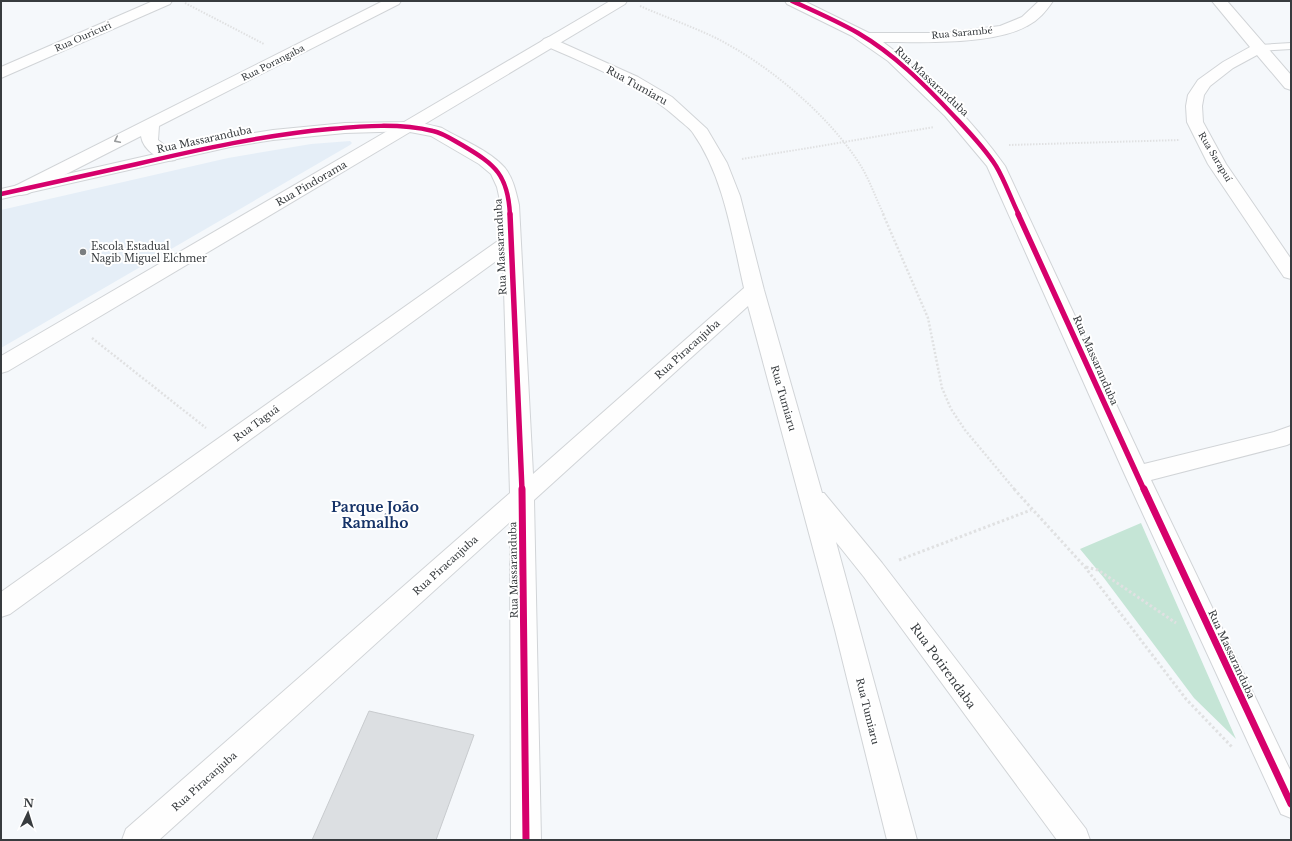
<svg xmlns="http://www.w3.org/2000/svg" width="1292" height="841" font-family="'Libre Baskerville',serif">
	<rect width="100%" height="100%" fill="#f5f8fb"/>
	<!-- built -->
	<path fill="#e5eef7" d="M350,141L352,143L350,145L1,348V210L228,158L311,144Z"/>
	<!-- green -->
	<path fill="#c5e5d6" d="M1141,523L1236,739L1194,698L1104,578L1080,549Z"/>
	<!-- building -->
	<path fill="#dcdfe2" stroke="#c8cbce" d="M369,711L474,735L436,840H312Z"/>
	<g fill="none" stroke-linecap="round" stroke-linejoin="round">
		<defs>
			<path id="service" d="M1291,43V49L1260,51L1254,48L1260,45Z"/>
			<g id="minor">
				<path d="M153,1H172L170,4L1,78V67Z"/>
				<path d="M383,1H401L399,4L159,126L158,140L178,156L175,160C161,163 143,150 141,136L27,194L21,195L15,194L12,190L15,186Z"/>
				<path d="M785,1H804L869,33H944L1000,26L1022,17L1039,1H1053C1046,11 1039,20 1027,26C993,45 922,42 883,42C927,74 973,121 1005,166L1144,464L1274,432L1291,426V443L1287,445L1151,480L1291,772V818L1281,814L1125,475L987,166L945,116L888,61L852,36L787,4Z"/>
				<path d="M1212,1H1227L1291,75V90L1285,88L1257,55L1233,68L1210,86L1204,95L1202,106L1203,122L1226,164L1291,259V279L1284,277L1208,164L1187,122L1186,106L1188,95L1198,80L1223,62L1250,47Z"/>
				<path d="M549,37L638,77L672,97L707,129L727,163L740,196L764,290L822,493H824L882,563L1086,829L1090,840H1057L864,577L836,542L917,840H887L835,630L748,306L534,500L541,840H511L510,522L159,840H122L126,829L510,493L503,256L10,614L1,617V592L502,238L501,205L497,187L491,174L479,164L431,136L410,132L8,371L1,373V356L401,123C413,120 430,125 442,128C462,140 489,150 505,168C513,178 516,192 519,205L533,474L744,288C732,236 724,177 693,133C689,127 682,123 677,118C639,84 590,66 544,45L541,42L544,39Z"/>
			</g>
			<path id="tertiary" d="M610,1H627L625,4L413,131L345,133L273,140L230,147L1,199V189L230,137L273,130L345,123L404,122Z"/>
		</defs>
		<!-- service casing -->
		<use href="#service" stroke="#d1d4d7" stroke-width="2"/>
		<!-- minor casing -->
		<use href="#minor" stroke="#d1d4d7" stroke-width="2"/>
		<!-- tertiary casing -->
		<use href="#tertiary" stroke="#d1d4d7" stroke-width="2"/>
		<!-- path-far2 -->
		<g stroke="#e0e1e2" stroke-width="2" stroke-dasharray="1.5 1.5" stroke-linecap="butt">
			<path d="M185,3L264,44"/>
			<path d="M640,6C665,17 691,26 716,38C769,65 829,115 861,166C870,181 876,199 884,215"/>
			<path d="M1009,145L1180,140"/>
			<path d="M742,159L934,127"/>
		</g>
		<!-- path-far1 -->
		<g stroke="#e0e1e2" stroke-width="2.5" stroke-dasharray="2 2" stroke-linecap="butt">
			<path d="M883,214L928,318L942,388L951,409L965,430L1015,490"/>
			<path d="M92,338L206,428"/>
		</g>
		<!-- path -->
		<g stroke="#e0e1e2" stroke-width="3" stroke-dasharray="2.5 2.5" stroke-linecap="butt">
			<path d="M1014,489L1085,567L1186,699L1232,747"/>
			<path d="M899,560L1031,510"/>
			<path d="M1086,567L1098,570L1176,623"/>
		</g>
		<!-- service -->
		<use href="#service" fill="#fefefe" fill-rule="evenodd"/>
		<!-- minor -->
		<use href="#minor" fill="#fefefe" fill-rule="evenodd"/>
		<!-- tertiary -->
		<use href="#tertiary" fill="#fefefe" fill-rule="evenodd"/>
		<defs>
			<g id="cycleway-far2">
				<path d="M792,1C814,11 837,21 858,33C894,54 924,84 952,114C967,130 984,147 996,166C1005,181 1011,199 1019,215"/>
				<path d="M1,194C46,184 92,174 137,164C201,149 265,135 330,129C364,126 399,123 433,131C443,133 453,140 462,145C496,165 508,175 510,215"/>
			</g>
			<g id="cycleway-far1">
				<path d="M510,214L522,490"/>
				<path d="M1018,214L1144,490"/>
			</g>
			<g id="cycleway">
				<path d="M522,489L526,840"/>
				<path d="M1144,489L1291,804"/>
			</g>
		</defs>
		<!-- cycleway-far2 casing -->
		<use href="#cycleway-far2" stroke="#fff" stroke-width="6"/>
		<!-- cycleway-far1 casing -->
		<use href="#cycleway-far1" stroke="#fff" stroke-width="8"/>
		<!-- cycleway casing -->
		<use href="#cycleway" stroke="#fff" stroke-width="10"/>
		<!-- cycleway-far2 -->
		<use href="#cycleway-far2" stroke="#d6006c" stroke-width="4.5"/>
		<!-- cycleway-far1 -->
		<use href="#cycleway-far1" stroke="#d6006c" stroke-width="5.5"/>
		<!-- cycleway -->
		<use href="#cycleway" stroke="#d6006c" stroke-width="7"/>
	</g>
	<!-- one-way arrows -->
	<defs><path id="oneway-chevron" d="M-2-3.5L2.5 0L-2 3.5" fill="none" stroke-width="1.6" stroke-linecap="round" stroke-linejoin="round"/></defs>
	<use stroke="#9b9d9e" href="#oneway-chevron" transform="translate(117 140) rotate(154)"/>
	<!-- markers -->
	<circle fill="#7a7e81" stroke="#fff" stroke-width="1.5" cx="83" cy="252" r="4"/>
	<g text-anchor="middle" stroke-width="4" stroke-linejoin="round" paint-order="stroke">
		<!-- far-street labels -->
		<g font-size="9" fill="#383c3f" stroke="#fff">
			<text transform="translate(962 33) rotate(-5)" y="3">Rua Sarambé</text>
			<text transform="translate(83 37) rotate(-24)" y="3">Rua Ouricuri</text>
			<text transform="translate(273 63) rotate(-27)" y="3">Rua Porangaba</text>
			<text transform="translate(1215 157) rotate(59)" y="3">Rua Sarapuí</text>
		</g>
		<!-- street labels -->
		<g font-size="10" fill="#383c3f" stroke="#fff">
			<text transform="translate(932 81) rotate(43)" y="4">Rua Massaranduba</text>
			<text transform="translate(637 85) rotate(29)" y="4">Rua Tumiaru</text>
			<text transform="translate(204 139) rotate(-12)" y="4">Rua Massaranduba</text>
			<text transform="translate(311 183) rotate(-30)" y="4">Rua Pindorama</text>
			<text transform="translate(500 247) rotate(-93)" y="4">Rua Massaranduba</text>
			<text transform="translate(687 349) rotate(-42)" y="4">Rua Piracanjuba</text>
			<text transform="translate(1096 360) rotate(66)" y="4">Rua Massaranduba</text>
			<text transform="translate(784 398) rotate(74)" y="4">Rua Tumiaru</text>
			<text transform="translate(256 423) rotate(-36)" y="4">Rua Taguá</text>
			<text transform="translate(445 565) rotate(-42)" y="4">Rua Piracanjuba</text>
			<text transform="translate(513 570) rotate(-91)" y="4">Rua Massaranduba</text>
			<text transform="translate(1232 654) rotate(65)" y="4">Rua Massaranduba</text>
			<text transform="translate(868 711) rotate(76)" y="4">Rua Tumiaru</text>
			<text transform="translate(204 781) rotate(-42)" y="4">Rua Piracanjuba</text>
		</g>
		<!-- poi labels -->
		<g font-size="10" fill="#383c3f" stroke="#fff" text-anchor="start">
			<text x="91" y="250">Escola Estadual<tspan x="91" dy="12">Nagib Miguel Elchmer</tspan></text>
		</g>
		<!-- near-street labels -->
		<g font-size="12" fill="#383c3f" stroke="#fff">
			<text transform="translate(943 666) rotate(54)" y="4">Rua Potirendaba</text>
		</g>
		<!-- district labels -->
		<g font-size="14" font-weight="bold" fill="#153267" stroke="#fff">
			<text x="375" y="512">Parque João<tspan x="375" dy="16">Ramalho</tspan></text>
		</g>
	</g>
	<!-- border -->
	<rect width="1292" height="841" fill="none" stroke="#383c3f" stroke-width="4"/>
	<!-- north arrow -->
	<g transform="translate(28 813) rotate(4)" stroke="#ffffff" stroke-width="3" paint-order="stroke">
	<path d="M0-3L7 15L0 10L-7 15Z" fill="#383c3f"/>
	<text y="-6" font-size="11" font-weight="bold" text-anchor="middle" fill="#383c3f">N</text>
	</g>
</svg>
